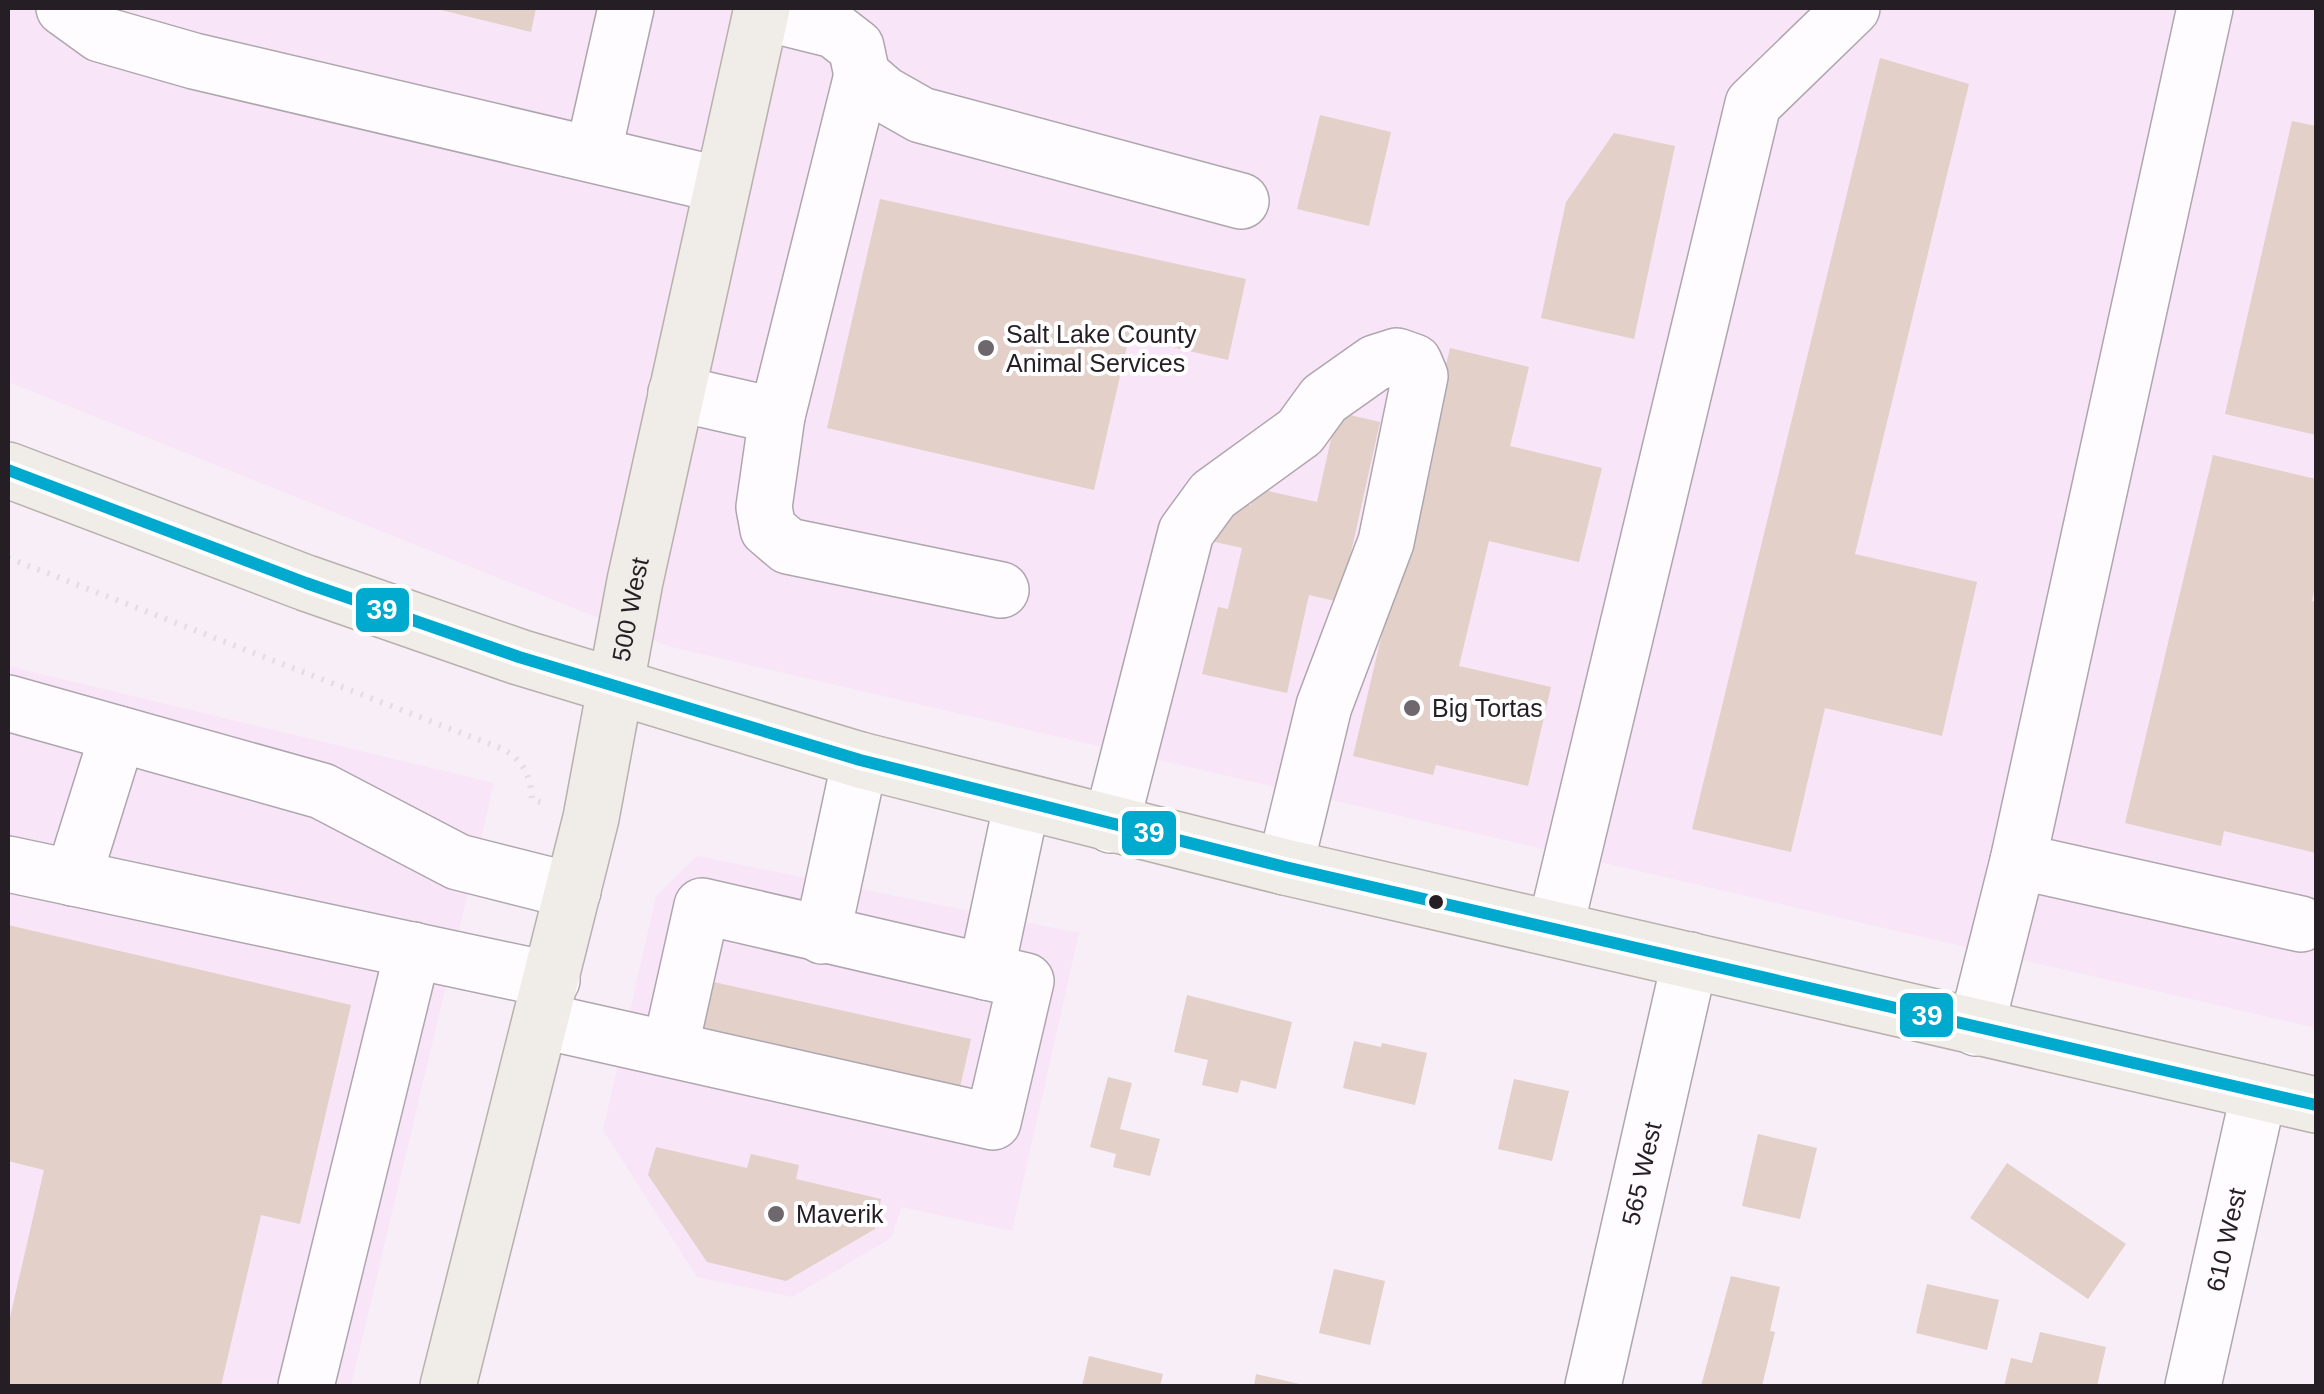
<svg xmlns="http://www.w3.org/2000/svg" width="2324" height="1394" font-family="Helvetica,sans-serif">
	<rect width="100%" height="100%" fill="#f8eef8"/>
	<!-- built -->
	<g fill="#f8e5f7">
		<path d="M8,8H2316V1028L671,647L8,382Z"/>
		<path d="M8,666L494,783L351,1386H8Z"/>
		<path d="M697,856L1079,933L1012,1231L902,1207L891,1238L792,1297L697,1277L603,1130L656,896Z"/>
	</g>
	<!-- building -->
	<g fill="#e2d0c9">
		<path d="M433,8H536L531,32Z"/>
		<path d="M1880,58L1969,84L1855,554L1977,582L1942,736L1825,708L1791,852L1692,829Z"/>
		<path d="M1320,115L1391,132L1369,226L1297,209Z"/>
		<path d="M2292,121L2316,126V435L2225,414Z"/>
		<path d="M1614,133L1675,146L1634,339L1541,318L1566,202Z"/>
		<path d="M880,199L1246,279L1228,360L1129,337L1094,490L827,428Z"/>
		<path d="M1450,348L1529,367L1510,446L1602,468L1579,562L1489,541L1459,666L1551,687L1528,786L1436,765L1433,775L1353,756Z"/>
		<path d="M1337,412L1380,422L1340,602L1309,595L1287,693L1202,674L1218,607L1228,609L1242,548L1206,540L1215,497L1251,505L1255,488L1317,502Z"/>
		<path d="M2213,455L2316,479V582L2312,601L2316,602V853L2224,831L2221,846L2125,823Z"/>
		<path d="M8,925L351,1005L300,1224L261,1215L221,1386H8V1326L44,1170L8,1161Z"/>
		<path d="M709,981L971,1039L960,1087L699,1029Z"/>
		<path d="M1187,995L1292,1022L1276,1089L1241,1080L1238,1093L1202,1085L1208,1060L1174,1052Z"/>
		<path d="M1354,1041L1381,1047L1382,1043L1427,1053L1415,1105L1343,1088Z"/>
		<path d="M1108,1077L1132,1083L1120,1129L1160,1139L1150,1176L1113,1167L1116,1154L1090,1147Z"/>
		<path d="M1514,1079L1569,1091L1552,1161L1498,1149Z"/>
		<path d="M1758,1134L1817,1148L1800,1219L1742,1206Z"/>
		<path d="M656,1147L747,1168L751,1154L799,1165L796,1179L881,1199L875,1229L786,1281L707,1262L648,1175Z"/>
		<path d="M2007,1163L2126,1244L2088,1299L1970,1218Z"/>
		<path d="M1334,1269L1385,1281L1370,1345L1319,1333Z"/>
		<path d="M1731,1276L1780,1287L1770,1331L1775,1332L1762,1386H1701Z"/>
		<path d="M1927,1284L1999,1300L1987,1350L1916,1333Z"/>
		<path d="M2040,1332L2106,1347L2097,1386H2004L2011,1358L2032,1363Z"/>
		<path d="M1089,1356L1163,1374L1160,1386H1082Z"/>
		<path d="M1256,1374L1304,1385V1386H1254Z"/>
	</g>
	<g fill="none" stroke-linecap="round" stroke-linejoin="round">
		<defs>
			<g id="minor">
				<path d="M64,8L100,34L194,61L721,185"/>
				<path d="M761,12L834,30L856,47L862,75L884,94L921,115L1241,201"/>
				<path d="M862,75L777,416L764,507L768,529L788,546L1001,590"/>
				<path d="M593,154L626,8"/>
				<path d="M676,393L777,416"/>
				<path d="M8,703L322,791L458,862L573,891"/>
				<path d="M1111,825L1186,532L1213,495L1300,432L1324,399L1375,363L1397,356L1414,362L1420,376L1386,542L1324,706L1285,867"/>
				<path d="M2018,861L2301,924"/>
				<path d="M8,864L552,980"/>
				<path d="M73,878L118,734"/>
				<path d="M1555,929L1753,104L1852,8"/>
				<path d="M822,936L860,760"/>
				<path d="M986,972L1022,802"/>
				<path d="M543,1021L993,1122L1026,981L702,906L670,1049"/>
				<path d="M1976,1028L2018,861L2205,8"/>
				<path d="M306,1386L413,950"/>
				<path id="s1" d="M1593,1386L1690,960"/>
				<path id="s2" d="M2193,1386L2259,1092"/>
			</g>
			<g id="major">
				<path d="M8,470L306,583L519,657L860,760L1285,867L2316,1105"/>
				<path id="s3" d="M448,1386L591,818L635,581L762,8"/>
			</g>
		</defs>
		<!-- minor casing -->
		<use href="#minor" stroke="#aea6ae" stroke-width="58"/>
		<!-- major casing -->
		<use href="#major" stroke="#b8b0ac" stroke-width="58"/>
		<!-- path -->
		<path stroke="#e2dfe2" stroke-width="6" stroke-dasharray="2.5 8" stroke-linecap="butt" d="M8,558L500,748C522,758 531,775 532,800L547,804"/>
		<!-- minor -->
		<use href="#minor" stroke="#fefcfe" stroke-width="55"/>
		<!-- major -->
		<use href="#major" stroke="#f0ece8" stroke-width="55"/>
		<defs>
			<path id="bus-1" d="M8,470L306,583L519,657L860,760L1285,867L2316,1105"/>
		</defs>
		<!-- bus-1 casing -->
		<use href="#bus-1" stroke="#fff" stroke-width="20"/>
		<!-- bus-1 -->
		<use href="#bus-1" stroke="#00a9ce" stroke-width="12"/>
	</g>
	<!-- markers -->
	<g fill="#6f676e" stroke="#fff" stroke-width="4">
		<circle cx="986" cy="348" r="10"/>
		<circle cx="1412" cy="708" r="10"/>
		<circle cx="776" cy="1214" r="10"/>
	</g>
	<circle fill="#251e24" stroke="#fff" stroke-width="4" cx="1436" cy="902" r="9"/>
	<g text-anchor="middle" stroke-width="8" stroke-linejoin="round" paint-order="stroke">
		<!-- poi labels -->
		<g font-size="25" fill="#251e24" stroke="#fff" text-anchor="start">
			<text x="1006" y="343">Salt Lake County<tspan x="1006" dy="29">Animal Services</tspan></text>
			<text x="1432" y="717">Big Tortas</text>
			<text x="796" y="1223">Maverik</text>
		</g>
		<!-- street labels -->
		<g font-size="25" fill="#251e24" stroke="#fff">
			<text dy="9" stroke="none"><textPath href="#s3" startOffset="798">500 West</textPath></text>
			<text dy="9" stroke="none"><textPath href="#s1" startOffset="218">565 West</textPath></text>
			<text dy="9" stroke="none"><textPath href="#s2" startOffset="150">610 West</textPath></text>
		</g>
	</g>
	<g stroke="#fff" stroke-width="4">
		<rect x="354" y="586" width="57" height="48" rx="10" fill="#00a9ce"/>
		<rect x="1120" y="809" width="58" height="48" rx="10" fill="#00a9ce"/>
		<rect x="1898" y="991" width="57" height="48" rx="10" fill="#00a9ce"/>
	</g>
	<g font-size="28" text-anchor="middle" font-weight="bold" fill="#fff">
		<text x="382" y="619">39</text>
		<text x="1149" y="842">39</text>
		<text x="1927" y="1025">39</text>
	</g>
	<!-- border -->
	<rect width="2324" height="1394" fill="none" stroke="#251e24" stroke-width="20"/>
</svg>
